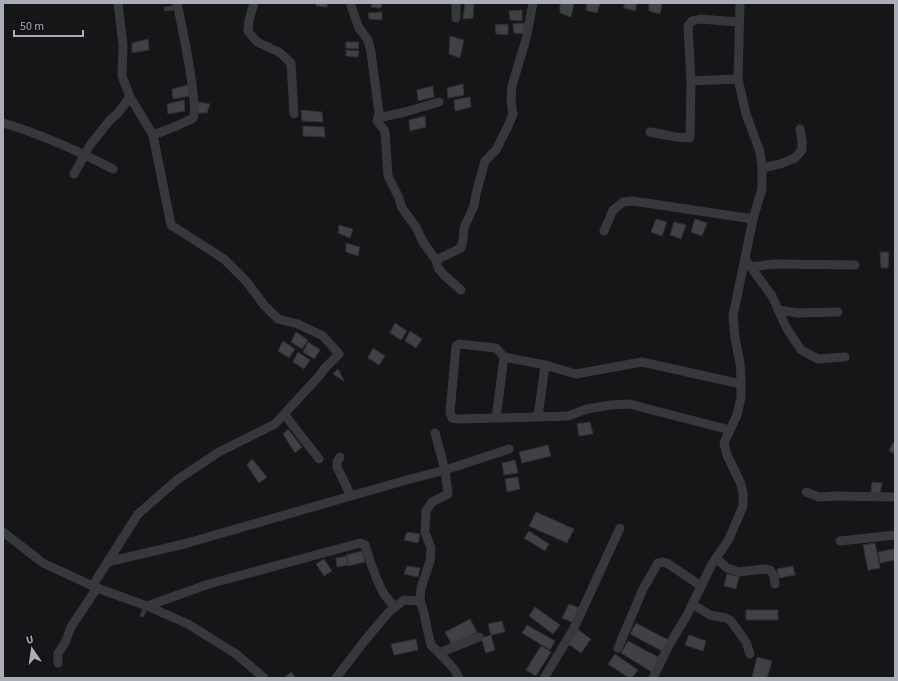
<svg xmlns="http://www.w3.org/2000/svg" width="898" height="681" font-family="'Source Sans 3',sans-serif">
	<rect width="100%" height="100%" fill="#161618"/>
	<!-- building -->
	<g fill="#404145" stroke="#303034">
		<path d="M317,3H327V7L316,6Z"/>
		<path d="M372,3H382L381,8L371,7Z"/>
		<path d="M465,3H474L473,18L463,19Z"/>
		<path d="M560,3H574L571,17L560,13Z"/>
		<path d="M587,3H600L597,13L586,10Z"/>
		<path d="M624,3H637L635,11L624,8Z"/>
		<path d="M649,3H662L660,14L649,11Z"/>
		<path d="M522,10V21L510,20L509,11Z"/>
		<path d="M382,12V20L369,19L368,13Z"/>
		<path d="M526,23V34L514,33L513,24Z"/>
		<path d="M508,24V35L496,34L495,25Z"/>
		<path d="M450,36L464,40L460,58L449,54Z"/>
		<path d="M148,39L149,50L132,53V43Z"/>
		<path d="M346,42H359L358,49L346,48Z"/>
		<path d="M346,50L359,51L358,57L346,56Z"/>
		<path d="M463,84L464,95L448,98L447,88Z"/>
		<path d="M189,85V96L173,99L172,89Z"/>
		<path d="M433,86L434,97L418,101L417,90Z"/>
		<path d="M470,97L471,107L455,111L454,100Z"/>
		<path d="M184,100L185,111L168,114L167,104Z"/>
		<path d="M198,102L210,104L207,113H198Z"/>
		<path d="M301,110L322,112L323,122L302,121Z"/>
		<path d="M425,116L426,127L410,131L409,120Z"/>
		<path d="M303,126L324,127L325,137L303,136Z"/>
		<path d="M656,219L667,222L662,236L651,232Z"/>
		<path d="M695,219L707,223L702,236L691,232Z"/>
		<path d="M674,222L686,225L681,239L670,235Z"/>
		<path d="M339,225L353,229L350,238L338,233Z"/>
		<path d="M346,243L360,247L358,256L346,252Z"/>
		<path d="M880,252H889L888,268H881Z"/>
		<path d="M395,323L407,331L401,340L390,333Z"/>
		<path d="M410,331L422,339L416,348L405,341Z"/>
		<path d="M296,332L308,340L302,349L291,342Z"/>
		<path d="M283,341L295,349L289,358L278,351Z"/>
		<path d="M308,342L320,350L314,359L303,352Z"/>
		<path d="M373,348L385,356L379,365L368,358Z"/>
		<path d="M298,352L310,360L304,369L293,362Z"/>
		<path d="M338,369L344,381L333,374Z"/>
		<path d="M590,422L593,434L579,436L577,424Z"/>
		<path d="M288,429L302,447L295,453L283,434Z"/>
		<path d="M893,443L895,444V454L889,451Z"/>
		<path d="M548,445L551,456L522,463L519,452Z"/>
		<path d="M252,459L267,477L259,483L247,465Z"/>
		<path d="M515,460L518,473L504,475L502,463Z"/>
		<path d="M518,477L520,489L507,492L505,479Z"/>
		<path d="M872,482L882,483L880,494L871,493Z"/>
		<path d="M536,512L574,529L567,543L529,526Z"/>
		<path d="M529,531L549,544L545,551L524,538Z"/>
		<path d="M407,532L420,534L418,543L404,540Z"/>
		<path d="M875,543L880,568L868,570L863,545Z"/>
		<path d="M894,549L895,560L880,563L878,552Z"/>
		<path d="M362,551L365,562L348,566L346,555Z"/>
		<path d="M347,556L348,565L337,567L336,558Z"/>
		<path d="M324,559L332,571L324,576L316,564Z"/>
		<path d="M407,566L420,568L418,577L404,574Z"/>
		<path d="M793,566L795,575L779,578L777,569Z"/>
		<path d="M727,574L739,577L736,589L724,586Z"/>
		<path d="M569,604L579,608L572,622L562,618Z"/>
		<path d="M535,607L560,625L553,634L529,616Z"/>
		<rect x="746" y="610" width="32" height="10"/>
		<path d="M470,619L477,632L452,645L445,632Z"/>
		<path d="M502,621L505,632L491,635L488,624Z"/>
		<path d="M636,623L670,641L664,652L630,634Z"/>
		<path d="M527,625L555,641L550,650L522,633Z"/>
		<path d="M577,629L591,639L581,653L567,643Z"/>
		<path d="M491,635L495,650L486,653L481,638Z"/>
		<path d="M689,635L706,641L703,651L685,645Z"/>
		<path d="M416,639L418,650L394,655L391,644Z"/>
		<path d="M628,641L660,658L652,672L621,653Z"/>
		<path d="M541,646L551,652L536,676L526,670Z"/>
		<path d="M615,654L638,670L632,678H629L608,664Z"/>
		<path d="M757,657L772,661L767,678H752Z"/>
		<path d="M291,672L296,678H284Z"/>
	</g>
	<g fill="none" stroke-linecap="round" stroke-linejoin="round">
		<!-- lane -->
		<g stroke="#37383d" stroke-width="4.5">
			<path d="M166,9L178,7"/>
			<path d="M142,615L147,606"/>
		</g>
		<!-- street -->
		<g stroke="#37383d" stroke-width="9">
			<path d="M254,3L249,20L248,31L257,42L279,52L291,63L294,114"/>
			<path d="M350,3L359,28L368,40L371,52L379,113L377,121L385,131L388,176L399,198L402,208L416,227L423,242L436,260L438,268L445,276L461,290"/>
			<path d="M456,3V18"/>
			<path d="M691,81L738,79"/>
			<path d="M378,118L405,112L439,102"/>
			<path d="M3,123C41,134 78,151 113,169"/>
			<path d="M650,132L676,137L690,138L691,81L688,26L692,21L700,19L739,22"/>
			<path d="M153,135C164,131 175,127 185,122C187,121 191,120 193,118C200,112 180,17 177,3"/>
			<path d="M762,168L780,164L795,158L802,150V141L800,129"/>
			<path d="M74,174L90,145L110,120L118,113L130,97"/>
			<path d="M604,231L613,210L623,202L633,201L753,219L762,189V168L760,152L746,114L738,79L740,3"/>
			<path d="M745,259L772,296L786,327L801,350L818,359L845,357"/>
			<path d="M436,260L461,248L463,240L464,228L474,206L476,194L485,161L496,150L508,126L513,114L511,101L512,86L526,39L533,3"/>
			<path d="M751,267L774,264L855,265"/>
			<path d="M778,310L798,313L838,312"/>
			<path d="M284,414L319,459"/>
			<path d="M538,417L457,419L452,418L450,412L456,346L459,344L496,348L504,357L545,365"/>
			<path d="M496,418L504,357"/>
			<path d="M730,430L629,404L611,405L587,409L568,416L538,417L545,365L576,374L642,362L741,384"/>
			<path d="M435,433L445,470L448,494L432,502L426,511L425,532L431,548L430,561L421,588L420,601L424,613L427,628L431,645L443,657L454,669L459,678"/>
			<path d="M340,457L337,462V467L351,496"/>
			<path d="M806,492L819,497L833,496L895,497"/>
			<path d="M3,532L43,563L97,588L147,606L188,624L236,654L264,678"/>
			<path d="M840,541L895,535"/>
			<path d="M716,558L727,568L739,572L763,569L770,570L774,576L775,584"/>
			<path d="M107,562L184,544L403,481L445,470L509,449"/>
			<path d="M93,585L138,514L177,480L219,452L275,424L320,375L324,369L339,354L323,336L298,324L278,319L264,305L246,281L224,259L171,225L153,135L130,97L122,76L123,45L118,3"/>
			<path d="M692,604L710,615L726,618L731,621L746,642L750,654"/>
			<path d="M147,606L209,584L360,543L365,545C370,561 375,578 383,592C386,598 391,602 395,607"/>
			<path d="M618,648L643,589L658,563L663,562L667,563L701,586"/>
			<path d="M439,653L479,637"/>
			<path d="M58,663V653L65,643L71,627L97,588"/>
			<path d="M336,678L366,639L389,612L404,600L420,601"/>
			<path d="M544,678L573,630L620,528"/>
			<path d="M653,678L669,645L686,617L712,564L729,539L743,506V493L741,484L727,455L724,443L737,415L741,398V378L740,363L735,338L733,316L753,219"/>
		</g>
	</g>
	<!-- border -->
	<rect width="898" height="681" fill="none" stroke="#a8adb8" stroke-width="8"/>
	<!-- north arrow -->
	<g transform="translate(32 649) rotate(347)" stroke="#111113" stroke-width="3" paint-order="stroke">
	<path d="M0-3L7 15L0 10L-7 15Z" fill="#a8adb8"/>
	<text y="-6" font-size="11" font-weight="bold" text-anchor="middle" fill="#a8adb8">U</text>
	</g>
	<!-- scale -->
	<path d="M14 30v6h69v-6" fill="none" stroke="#a8adb8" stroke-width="2"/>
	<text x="20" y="30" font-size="12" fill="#a8adb8" stroke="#111113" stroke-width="3" paint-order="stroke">50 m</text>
</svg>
